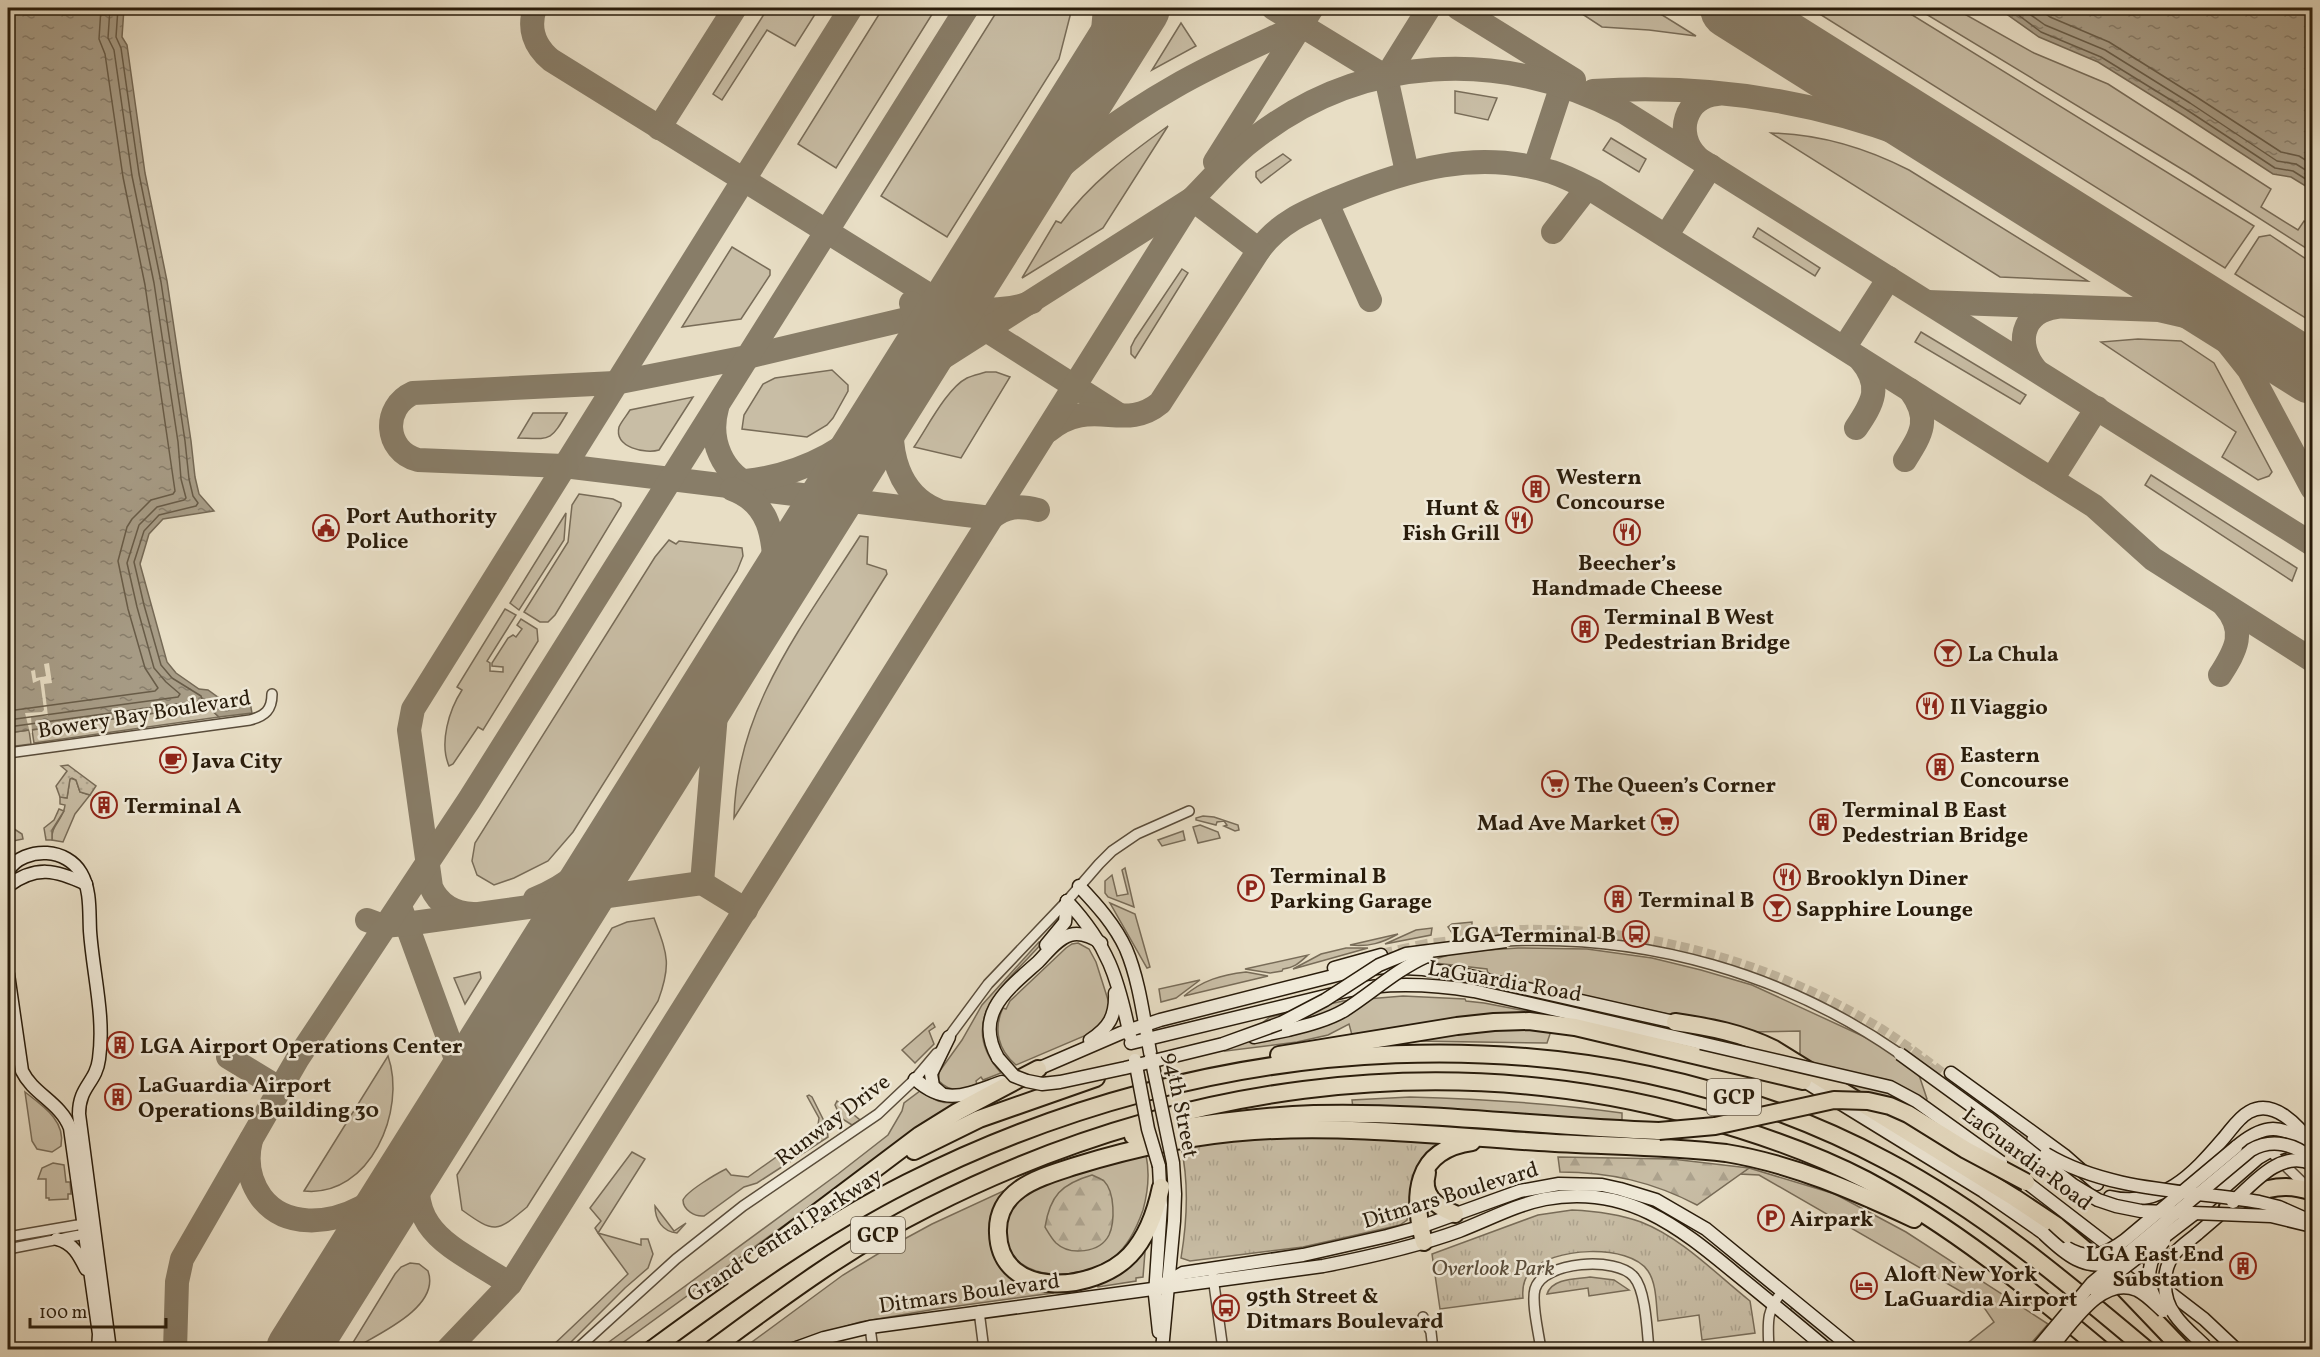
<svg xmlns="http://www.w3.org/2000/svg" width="2320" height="1357" font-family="Vollkorn,serif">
	<defs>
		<pattern id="forest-firs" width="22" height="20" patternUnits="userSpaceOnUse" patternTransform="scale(1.5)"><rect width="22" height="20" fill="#c8bda5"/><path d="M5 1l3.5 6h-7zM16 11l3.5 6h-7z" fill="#aca28d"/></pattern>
		<pattern id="park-tufts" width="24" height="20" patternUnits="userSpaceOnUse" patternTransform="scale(1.5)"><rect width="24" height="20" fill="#c8bda5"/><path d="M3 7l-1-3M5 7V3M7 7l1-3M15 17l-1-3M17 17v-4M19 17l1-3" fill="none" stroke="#aca28d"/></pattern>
		<pattern id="garden-dots" width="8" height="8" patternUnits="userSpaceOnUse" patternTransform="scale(1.5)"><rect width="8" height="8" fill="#c8bda5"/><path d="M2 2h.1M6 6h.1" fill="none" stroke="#aca28d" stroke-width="1.8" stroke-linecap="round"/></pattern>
		<pattern id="water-ripples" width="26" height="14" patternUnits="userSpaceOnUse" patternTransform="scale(1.5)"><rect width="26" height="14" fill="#a79c86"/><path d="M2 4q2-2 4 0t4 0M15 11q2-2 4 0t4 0" fill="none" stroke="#887e6c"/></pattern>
	</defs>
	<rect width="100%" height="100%" fill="#e8dec5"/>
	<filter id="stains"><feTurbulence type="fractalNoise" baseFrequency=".00333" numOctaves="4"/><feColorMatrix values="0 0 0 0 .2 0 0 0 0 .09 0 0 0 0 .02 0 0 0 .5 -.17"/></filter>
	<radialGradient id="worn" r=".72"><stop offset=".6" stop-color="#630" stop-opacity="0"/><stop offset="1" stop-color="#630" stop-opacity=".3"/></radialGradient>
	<!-- grass -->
	<g fill="#c8bda5" stroke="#786c58" stroke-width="1.5">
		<path d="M768,8H819L795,46L767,30L722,100L713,94Z"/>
		<path d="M883,8H936L836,168L798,144Z"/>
		<path d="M999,8H1031L1038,11L1041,8H1071L1070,16L1059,59L947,237L881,196Z"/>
		<path d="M1573,8H1651L1696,36L1649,30L1602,27Z"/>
		<path d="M1810,8H1901L2254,226L2225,268Z"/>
		<path d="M1916,8H1954L2034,53L2108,84L2271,189L2261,207L2298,230L2304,221L2312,227V252L2190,174Z"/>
		<path d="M1181,23L1196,46L1152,70Z"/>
		<path d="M1455,91L1497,98L1488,120L1455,113Z"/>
		<path d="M1168,126L1103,228L1022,278L1056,221L1061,223C1090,183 1128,155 1168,126Z"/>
		<path d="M1771,133C1819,134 1866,148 1909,170L2088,281L2000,277Z"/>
		<path d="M1611,138L1646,159L1639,172L1603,150Z"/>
		<path d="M1283,154L1291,160L1261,183L1256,177V172Z"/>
		<path d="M1758,228L1820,268L1815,276L1753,237Z"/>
		<path d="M2270,235L2312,263V322L2235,274L2259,237Z"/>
		<path d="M732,247L770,270V275L741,319L682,327Z"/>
		<path d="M1182,269L1188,273L1135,358L1131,354V347L1135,339Z"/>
		<path d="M1921,332L2026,395L2020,404L1915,342Z"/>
		<path d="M2138,339L2181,341L2214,363L2272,472L2269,476L2258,480L2222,457L2236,432L2101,342Z"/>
		<path d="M832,370L848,385V391L833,418L827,425L807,437L742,429L744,415L763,384L775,378Z"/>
		<path d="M986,372H996L1010,377L961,458L914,447C927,428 947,388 967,378C973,375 980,374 986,372Z"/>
		<path d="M693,397L659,450C646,454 614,448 619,427C621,422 627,415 630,410Z"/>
		<path d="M533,413H567C550,442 551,439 518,438Z"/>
		<path d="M2151,475L2297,568L2292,581L2145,485Z"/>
		<path d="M579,494L613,499L621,503V506L555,615L548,622H540L524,612L568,542L572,505Z"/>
		<path d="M566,513L564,540L519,610L510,603Z"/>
		<path d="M860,536L868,537L867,564L886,570L887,574L734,818C736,708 804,624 860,536Z"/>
		<path d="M669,540L676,544L679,541L742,548L743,556L737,571L573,832L548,861L514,878L494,885L477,875L472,861L475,843L655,557Z"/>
		<path d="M505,609L516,615L487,661L490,663V671L503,672V667L492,666V663L508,638L513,635L516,637L522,629L517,625L521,619L537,629L538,641L483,730L478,727L453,764L449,766C439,743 449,710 462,690L457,687Z"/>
		<path d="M207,706L219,717L34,743L32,730Z"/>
		<path d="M29,730L31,744L8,747V733Z"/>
		<path d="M70,778L76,780L80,792L90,795L75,814L63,842L52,840C50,826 64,819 65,805L60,804V797L67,798Z"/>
		<path d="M1203,816L1214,817L1238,825L1239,830L1235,831L1224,826L1227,825L1224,821L1217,822L1216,825L1196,820V818Z"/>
		<path d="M8,825L22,834L23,839L8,842Z"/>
		<path d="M1200,825L1218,832L1220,838L1198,843L1193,827Z"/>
		<path d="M1183,831L1185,840L1162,846L1158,840Z"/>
		<path d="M1125,868L1134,907L1108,897L1105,893V881L1112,875L1117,896L1128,894L1122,870Z"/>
		<path d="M1110,903L1135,914L1150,967L1147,968Z"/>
		<path d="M654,918C667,954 672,963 658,1001L527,1207C497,1232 495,1234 462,1210L457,1175L612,928L627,922Z"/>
		<path d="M1472,922V929L1465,937L1454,936L1448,927L1452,924Z"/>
		<path d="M1432,928L1431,935L1385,944L1416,930Z"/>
		<path d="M1398,934C1382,943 1369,947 1350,945Z"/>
		<path d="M1039,942H1043C1008,982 953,1019 1001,1073L983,1080L981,1077L976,1081L977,1084C963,1090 950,1093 939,1081V1072L962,1040L982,1005Z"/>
		<path d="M1078,943L1089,949L1096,962L1109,1003L1111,1011L1103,1028L1016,1065C998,1050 993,1029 1003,1008L1006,1009L1010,1001L1066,948L1072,944Z"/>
		<path d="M1346,948H1368L1293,969L1321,954Z"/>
		<path d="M1518,948L1587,949L1652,958L1701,970L1752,985L1880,1044L1917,1069L1927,1099L1909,1125L1800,1059V1031L1748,1032L1488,974L1487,969L1426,962L1458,952Z"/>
		<path d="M1308,955C1298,964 1295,967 1283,969L1282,971L1270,973L1245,969Z"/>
		<path d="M480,972L481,978L465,1004L454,978Z"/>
		<path d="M1246,972L1268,976L1184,996C1203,980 1221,975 1246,972Z"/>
		<path d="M1200,980L1176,998L1161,1002L1159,989Z"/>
		<path d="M1403,996L1465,999L1466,1001L1484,1003L1541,1014L1540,1016L1396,1028L1352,1035L1349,1024L1328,1035L1297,1042L1226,1051L1270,1017L1343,1001Z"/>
		<path d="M933,1023L935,1027L929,1031L934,1044L915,1063L902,1050Z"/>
		<path d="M1497,1027L1552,1028L1547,1043L1414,1041Z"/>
		<path d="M388,1056C407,1110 370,1198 304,1191Z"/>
		<path d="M920,1091C933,1100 943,1105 959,1102L848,1179L614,1349L598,1350L838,1174L888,1135L902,1111L904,1103Z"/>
		<path d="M25,1092C43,1106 66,1121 61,1146L52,1152L37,1149L32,1141Z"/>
		<path d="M809,1095L812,1097L827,1127L828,1137L757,1183L744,1187L704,1216C695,1217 683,1210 683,1200C687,1191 716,1174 726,1169L731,1175L748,1177L813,1131L818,1125L819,1118L807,1096Z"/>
		<path d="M1410,1097C1481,1099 1551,1103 1622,1113V1120L1353,1108L1352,1100Z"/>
		<path d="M837,1101L860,1120L852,1125L841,1118L835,1105Z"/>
		<path d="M632,1152L645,1159L598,1233L641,1245V1239H648L653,1254L648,1268L625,1288L564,1349H549L628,1274L598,1233L595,1228L601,1221L590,1208Z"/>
		<path d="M1146,1155C1150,1174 1148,1192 1143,1210C1137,1227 1129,1245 1115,1256C1082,1283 1001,1285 1006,1226C1008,1212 1016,1200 1028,1193C1059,1173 1110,1165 1146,1155Z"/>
		<path d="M53,1163L64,1165L66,1182H70L71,1194H68V1199L49,1200V1198H46V1179H38L42,1168Z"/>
		<path d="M1749,1168L1835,1194L1906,1232L2048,1324L2026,1349H1960L1994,1322L1981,1303L1759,1175L1740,1174Z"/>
		<path d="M1014,1186L996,1253L1052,1289L1053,1293L936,1309L860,1322L770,1349L741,1350L843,1275L886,1249L932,1224Z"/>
		<path d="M655,1206L674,1231L686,1223L677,1233C663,1232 655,1220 655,1206Z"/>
		<path d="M1143,1249L1145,1252L1143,1277L1136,1278V1281L1098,1287L1097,1283Z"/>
		<path d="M410,1263L419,1264L428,1271C441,1307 378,1334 353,1349H349L395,1274L401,1267Z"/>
		<path d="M1793,1307L1846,1349H1835L1788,1312Z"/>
	</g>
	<!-- forest -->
	<g fill="url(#forest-firs)" stroke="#786c58" stroke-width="1.5">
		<path d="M1558,1157L1672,1159L1749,1168L1697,1205C1653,1182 1610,1172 1560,1172Z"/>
		<path d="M1092,1175C1096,1177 1102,1179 1104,1181C1115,1192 1115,1222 1109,1235C1100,1253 1070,1256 1056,1243C1052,1239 1048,1232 1045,1227C1050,1196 1061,1184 1092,1175Z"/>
	</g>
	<!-- park -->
	<g fill="url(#park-tufts)" stroke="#786c58" stroke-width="1.5">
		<path d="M1314,1136L1443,1143L1411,1190L1407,1220L1400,1225L1303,1247L1190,1261L1181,1258C1187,1222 1189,1182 1181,1147L1234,1139Z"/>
		<path d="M1572,1210C1595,1211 1619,1214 1641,1222C1682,1238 1716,1274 1750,1301L1755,1333L1702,1340L1699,1315L1658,1321C1656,1306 1657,1284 1648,1271C1629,1243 1550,1247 1530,1272C1523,1280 1522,1288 1523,1298L1440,1309L1432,1254L1538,1215Z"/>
		<path d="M1590,1277L1614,1280L1629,1290L1589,1296L1588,1288L1547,1294C1552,1278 1577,1279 1590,1277Z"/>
	</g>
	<!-- garden -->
	<g fill="url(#garden-dots)" stroke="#786c58" stroke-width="1.5">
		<path d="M68,765L96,786L90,795L80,792L76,780L72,778L70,779L67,798L60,797L56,786L67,771L61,766Z"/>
		<path d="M59,809L64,811L52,830V840H46L44,828L54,820Z"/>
	</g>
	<!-- water -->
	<g fill="url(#water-ripples)" stroke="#756955" stroke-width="1.5">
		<path d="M8,8H124L122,37L127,45L145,173L167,281L191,441L195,477L199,494L214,511L163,519L149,534L140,564L167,662L176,673L199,689L208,690L222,700L250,702L252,713L219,717L207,706L8,733Z"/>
		<path d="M1998,8H2312V195L2309,188L2291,177L2273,174L2183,115L2098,62L2039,37Z"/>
	</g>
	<!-- pier -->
	<path fill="#e8dec5" d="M49,663L52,683L44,684L48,716H31L32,733H30L25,713L42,712L44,710L40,680L33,683L31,671L35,670L36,678L46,676L44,664Z"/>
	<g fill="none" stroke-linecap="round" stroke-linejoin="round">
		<!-- shore -->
		<g stroke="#685c48" stroke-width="1.5">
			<path d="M2009,8L2041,32L2101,57L2187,110L2275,168L2293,171L2312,183"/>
			<path d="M2021,8L2045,25L2105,50L2190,103L2277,161L2296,164L2312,174"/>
			<path d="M2037,8L2050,17L2109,42L2195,96L2281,152L2299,156L2312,164"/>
			<path d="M8,711L155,691L158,688L145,668L128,609L118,561L127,527L132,519L151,500L173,494L175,491L145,285L123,177L105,54L99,39L101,8"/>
			<path d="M8,720L178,697L180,694L166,682L154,668L137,607L127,563L139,525L157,507L184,500L186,498L181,479L178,442L154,283L132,176L114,50L108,38L110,8"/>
			<path d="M8,727L199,701L202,699L201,696L172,678L161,665L144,605L134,562L144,531L159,515L196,506L198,503L193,496L189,479L185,441L161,282L139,174L121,48L116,37L118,8"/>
		</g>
		<!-- taxiway -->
		<g stroke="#887d68" stroke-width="24">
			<path d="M535,8C528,28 534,46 551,60L945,305L950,308C977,309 1006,313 1032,302"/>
			<path d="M1273,8L1386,77L1407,172"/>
			<path d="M1458,8L1574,80"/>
			<path d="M1386,77L1429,8"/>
			<path d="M1088,88L1102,42L1105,8"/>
			<path d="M1593,91C1699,84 1806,99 1906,136C1949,152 1989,174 2029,195"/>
			<path d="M659,128L735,8"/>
			<path d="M1697,157C1674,134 1685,97 1717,94"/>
			<path d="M1215,162L1312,8"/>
			<path d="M1535,167L1562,85"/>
			<path d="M1327,203L1370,300"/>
			<path d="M1005,219C1055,168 1112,122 1174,87C1215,63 1258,45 1301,25"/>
			<path d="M1553,232L1587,188"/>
			<path d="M1666,236L1711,166"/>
			<path d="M969,278L950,301L924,315L747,357L615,383L413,393C382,407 384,451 418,460L564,466L991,518C1006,506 1019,505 1038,510"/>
			<path d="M2173,285L2211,322L2249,370L2312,488"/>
			<path d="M1928,302L2159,310L2211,322L2270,346"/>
			<path d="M911,303L923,350"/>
			<path d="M975,323L1118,414"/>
			<path d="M1844,348L1889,278"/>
			<path d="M2036,370C2015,345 2021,312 2056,307"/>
			<path d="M717,408C708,440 722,474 754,487"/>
			<path d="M1856,428C1873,403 1883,386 1860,359"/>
			<path d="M1048,431C1091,395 1124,433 1160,403L1259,250C1279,222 1307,211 1338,198C1408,169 1477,149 1552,172C1567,177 1580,184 1594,191L2094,506L2153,559L2312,660"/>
			<path d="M1905,460C1922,433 1931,419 1910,390"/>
			<path d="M2052,479L2097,408"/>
			<path d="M746,481C800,475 846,451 884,413"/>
			<path d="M732,489C776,505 773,546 776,585"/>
			<path d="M937,510C898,494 887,450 894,411C895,405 896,394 900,388C906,378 924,370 934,363L1192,199L1259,250"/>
			<path d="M2220,675C2236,650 2247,631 2224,605"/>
			<path d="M702,883L716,714L723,686L743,638"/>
			<path d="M535,899C570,885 596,861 620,832"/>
			<path d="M401,909L464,1081"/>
			<path d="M473,914C454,913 439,905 431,887L409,730L413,709L851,8"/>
			<path d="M367,920L383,926L406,924L702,883L746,910"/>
			<path d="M228,1057L279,1088"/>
			<path d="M251,1140C246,1160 249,1180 261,1197C285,1229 330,1224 362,1207C378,1199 392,1186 406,1174"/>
			<path d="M423,1148C401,1233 449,1244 510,1284"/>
			<path d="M175,1350L177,1282L182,1259L298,1058L469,800L967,8"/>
			<path d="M447,1350L510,1284L1192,199C1212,179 1229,158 1251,141C1362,53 1501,48 1624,112L2312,544"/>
		</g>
		<!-- runway -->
		<g stroke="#887d68" stroke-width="62">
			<path d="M1731,8L2312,373"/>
			<path d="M297,1350L1139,8"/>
		</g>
		<!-- street-tunnel -->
		<g stroke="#c2b7a0" stroke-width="9" stroke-dasharray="9 4.5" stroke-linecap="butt">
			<path d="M1506,930C1637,924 1765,959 1877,1026C1905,1043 1930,1063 1955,1082"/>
			<path d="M2010,1123L2032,1139"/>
		</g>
		<!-- secondary-tunnel -->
		<g stroke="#c2b7a0" stroke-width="12" stroke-dasharray="12 6" stroke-linecap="butt">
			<path d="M1381,955L1426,945L1461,941L1506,930"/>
			<path d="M1900,1045L1934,1072"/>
		</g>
		<defs>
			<g id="street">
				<path d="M8,753L250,720C265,716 272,710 272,694"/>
				<path d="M1506,941C1647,934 1785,974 1900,1054"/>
				<path d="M945,1042L988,984L1067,901L1099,864L1112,851L1137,834L1189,811"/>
				<path d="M2032,1139L2048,1151"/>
				<path d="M2270,1151L2303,1183"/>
				<path d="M8,1237L89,1223"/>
				<path d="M8,1249L90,1233"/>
				<path d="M1213,1277L1223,1350"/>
				<path d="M979,1311L984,1350"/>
				<path d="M1423,1317L1431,1332L1433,1350"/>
				<path d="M870,1327L873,1350"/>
				<path d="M576,1350L676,1259L743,1206L878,1114L915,1079L937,1053"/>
				<path d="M1541,1350C1539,1334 1531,1303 1535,1289C1543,1261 1617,1256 1634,1277C1646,1291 1647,1331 1649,1350"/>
				<path d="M1769,1350C1768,1324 1765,1311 1783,1291"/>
			</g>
			<g id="secondary">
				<path d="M8,871C15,858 33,852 47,853C61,854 74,861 81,873C91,890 89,912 90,931C93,974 105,1016 99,1059C96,1083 79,1086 79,1114L110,1350"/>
				<path d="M8,886C36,865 56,870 86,884"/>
				<path d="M1079,886C1097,905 1115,925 1126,949C1140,982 1144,1022 1151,1057"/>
				<path d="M1067,901C1108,945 1118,978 1130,1036"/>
				<path d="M1046,945L1065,922L1067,901"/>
				<path d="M1334,968L1381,955"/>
				<path d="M8,974L22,1071C33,1094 61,1103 70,1128L99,1334L98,1350"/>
				<path d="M1254,1037L1288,1030"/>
				<path d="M1090,1040C1109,1028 1116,1016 1115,993"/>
				<path d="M1131,1043L1346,991C1388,982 1431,984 1474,991L1701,1043"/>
				<path d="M998,1058C973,1014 1008,989 1038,962C1047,953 1057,939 1070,935C1081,932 1092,937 1101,943"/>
				<path d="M1033,1071L1121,1033L1160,1020L1349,972L1384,967L1423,969L1470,976L1683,1024"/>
				<path d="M1951,1073L2064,1155L2097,1184"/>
				<path d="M1796,1076L1983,1191L2052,1239"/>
				<path d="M915,1079C946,1107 967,1094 1002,1082"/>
				<path d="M942,1094L933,1086L931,1074L949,1037"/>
				<path d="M2236,1147C2260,1127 2277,1122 2304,1141"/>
				<path d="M1159,1166L1161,1205L1155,1295L1159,1332"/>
				<path d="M2026,1182L2204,1319L2237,1350"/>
				<path d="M2110,1197C2161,1209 2193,1174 2223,1139C2231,1130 2238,1118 2249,1112C2274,1098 2299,1126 2312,1145"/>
				<path d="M2194,1214L2258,1158L2270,1151L2289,1145"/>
				<path d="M2197,1234L2225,1210"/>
				<path d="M57,1239C73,1243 79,1255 86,1269"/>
				<path d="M1160,1286L1183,1273L1303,1255L1387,1236L1420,1227L1520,1191L1559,1184L1602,1185L1620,1189L1656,1200L1706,1229L1854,1350"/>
				<path d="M791,1350L824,1338L870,1327L1323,1266C1369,1257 1415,1247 1459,1231C1488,1220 1515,1205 1545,1199C1626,1184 1678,1226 1736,1274C1767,1299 1797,1324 1828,1350"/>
				<path d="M1162,1350L1174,1221L1175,1194L1173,1163"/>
			</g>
			<g id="highway">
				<path d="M1675,1022C1710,1027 1742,1033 1774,1049L2015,1198L2057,1226L2096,1259L2183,1350"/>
				<path d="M1279,1055L1457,1026L1494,1022L1529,1021L1575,1027L1803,1081"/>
				<path d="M1133,1136C1193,1125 1253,1116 1314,1114C1429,1111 1544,1127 1659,1131"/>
				<path d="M914,1151L979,1119L1096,1078"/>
				<path d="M1427,1173C1421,1196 1436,1206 1455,1214"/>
				<path d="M1161,1187C1156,1211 1147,1237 1130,1255C1095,1292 1000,1301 998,1233C996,1188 1042,1177 1075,1166C1133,1148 1194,1135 1254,1131C1349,1125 1445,1136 1539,1142C1601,1146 1664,1146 1726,1153C1793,1164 1854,1191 1914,1219"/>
				<path d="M2228,1207C2256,1191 2280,1180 2312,1192"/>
				<path d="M1424,1242C1412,1196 1414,1150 1472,1142"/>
				<path d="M735,1279L766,1251L920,1135L957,1112L1038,1069"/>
				<path d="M651,1350C733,1290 816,1229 907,1183C1206,1031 1584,999 1887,1161C1982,1211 2065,1281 2147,1350"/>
				<path d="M711,1350C781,1298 851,1246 929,1207C1167,1087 1435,1045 1694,1116C1753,1132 1812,1152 1866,1180C1952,1226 2027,1287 2102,1350"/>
			</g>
		</defs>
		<!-- street casing -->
		<use href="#street" stroke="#594c3a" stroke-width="12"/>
		<!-- secondary casing -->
		<use href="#secondary" stroke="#291c0b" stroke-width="15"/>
		<!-- highway casing -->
		<use href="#highway" stroke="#291c0b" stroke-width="20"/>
		<!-- street -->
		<use href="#street" stroke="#f0ead9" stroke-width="9"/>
		<!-- secondary -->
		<use href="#secondary" stroke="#f0ead9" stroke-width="12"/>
		<!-- highway -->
		<use href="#highway" stroke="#e8dec5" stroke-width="16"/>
		<defs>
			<g id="secondary-bridge">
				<path d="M1288,1030C1308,1025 1328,1020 1345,1010C1373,992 1396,970 1427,956"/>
				<path d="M1701,1043L1890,1087L1916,1101L2001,1162"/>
				<path d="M1900,1054L1988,1118L2073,1185L2098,1200L2116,1206L2141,1211L2271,1216L2312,1226"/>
				<path d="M1151,1057L1173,1163"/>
				<path d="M998,1058L1014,1076L1027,1081L1042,1084L1060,1082L1125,1068L1223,1044L1281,1023L1325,1000L1379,965L1406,954L1506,941"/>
				<path d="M1135,1060L1148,1129L1159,1166"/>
				<path d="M2046,1154C2110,1192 2187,1190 2259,1202L2279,1207L2306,1219"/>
				<path d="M2233,1202C2254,1182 2282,1149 2312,1164"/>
				<path d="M2044,1234C2065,1254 2085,1272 2116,1262"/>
				<path d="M2197,1234C2190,1240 2181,1246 2175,1253C2161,1270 2162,1298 2175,1315C2183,1327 2195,1336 2205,1346"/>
				<path d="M2067,1248C2089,1261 2105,1255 2125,1240L2236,1147"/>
				<path d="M2095,1290L2194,1214"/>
				<path d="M2157,1302C2144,1281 2148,1259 2164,1241"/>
				<path d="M2036,1350L2092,1283L2251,1150C2272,1138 2295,1144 2312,1159"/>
				<path d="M2049,1350C2070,1327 2101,1274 2137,1290C2147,1295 2155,1304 2163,1311"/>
			</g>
			<path id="highway-bridge" d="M1659,1131L1715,1126L1834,1100L1868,1101L1890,1106L1908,1114L1966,1150L2026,1182"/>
		</defs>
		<!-- secondary-bridge casing -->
		<use href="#secondary-bridge" stroke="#291c0b" stroke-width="15" stroke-linecap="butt"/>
		<!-- highway-bridge casing -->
		<use href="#highway-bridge" stroke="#291c0b" stroke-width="20" stroke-linecap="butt"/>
		<!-- secondary-bridge -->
		<use href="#secondary-bridge" stroke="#f0ead9" stroke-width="12"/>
		<!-- highway-bridge -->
		<use href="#highway-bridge" stroke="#e8dec5" stroke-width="16"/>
	</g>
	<!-- icons -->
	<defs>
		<symbol id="building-ring" viewBox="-11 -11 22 22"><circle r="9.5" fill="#f0ead9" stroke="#8f2418" stroke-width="1.5"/><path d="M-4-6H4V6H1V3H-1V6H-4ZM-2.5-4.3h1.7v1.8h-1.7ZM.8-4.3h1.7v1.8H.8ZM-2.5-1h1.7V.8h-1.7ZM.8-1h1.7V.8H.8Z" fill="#8f2418"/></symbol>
		<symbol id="restaurant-ring" viewBox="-11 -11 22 22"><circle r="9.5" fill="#f0ead9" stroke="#8f2418" stroke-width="1.5"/><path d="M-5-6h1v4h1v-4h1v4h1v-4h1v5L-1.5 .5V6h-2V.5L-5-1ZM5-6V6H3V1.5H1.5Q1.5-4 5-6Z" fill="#8f2418"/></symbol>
		<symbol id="civic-ring" viewBox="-11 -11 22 22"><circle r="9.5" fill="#f0ead9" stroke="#8f2418" stroke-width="1.5"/><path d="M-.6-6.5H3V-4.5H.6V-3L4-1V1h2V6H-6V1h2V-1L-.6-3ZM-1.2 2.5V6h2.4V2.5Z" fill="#8f2418"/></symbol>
		<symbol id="bar-ring" viewBox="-11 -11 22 22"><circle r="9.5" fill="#f0ead9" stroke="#8f2418" stroke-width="1.5"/><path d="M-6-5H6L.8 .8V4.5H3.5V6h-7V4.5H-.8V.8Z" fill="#8f2418"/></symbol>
		<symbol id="cafe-ring" viewBox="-11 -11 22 22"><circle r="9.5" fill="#f0ead9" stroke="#8f2418" stroke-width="1.5"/><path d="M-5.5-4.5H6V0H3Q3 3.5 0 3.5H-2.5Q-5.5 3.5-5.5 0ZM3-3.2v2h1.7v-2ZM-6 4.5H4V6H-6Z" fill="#8f2418"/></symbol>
		<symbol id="supermarket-ring" viewBox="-11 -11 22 22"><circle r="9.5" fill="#f0ead9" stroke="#8f2418" stroke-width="1.5"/><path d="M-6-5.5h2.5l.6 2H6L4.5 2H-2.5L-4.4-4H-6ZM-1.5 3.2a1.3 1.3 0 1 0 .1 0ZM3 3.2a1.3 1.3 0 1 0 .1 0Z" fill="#8f2418"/></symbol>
		<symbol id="parking-ring" viewBox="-11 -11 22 22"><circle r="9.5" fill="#f0ead9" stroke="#8f2418" stroke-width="1.5"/><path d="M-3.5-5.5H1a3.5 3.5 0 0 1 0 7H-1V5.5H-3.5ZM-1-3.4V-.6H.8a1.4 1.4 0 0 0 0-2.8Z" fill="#8f2418"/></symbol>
		<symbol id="bus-ring" viewBox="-11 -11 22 22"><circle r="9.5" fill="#f0ead9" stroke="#8f2418" stroke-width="1.5"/><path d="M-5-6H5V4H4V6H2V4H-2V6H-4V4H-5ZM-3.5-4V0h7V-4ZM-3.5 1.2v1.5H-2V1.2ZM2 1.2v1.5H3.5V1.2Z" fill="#8f2418"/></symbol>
		<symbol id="hotel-ring" viewBox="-11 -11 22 22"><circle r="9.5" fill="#f0ead9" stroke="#8f2418" stroke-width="1.5"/><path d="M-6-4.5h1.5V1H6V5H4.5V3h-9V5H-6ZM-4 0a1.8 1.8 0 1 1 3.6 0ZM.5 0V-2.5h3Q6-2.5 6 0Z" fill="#8f2418"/></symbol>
	</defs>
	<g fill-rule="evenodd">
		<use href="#building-ring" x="1521" y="474" width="30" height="30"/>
		<use href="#restaurant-ring" x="1504" y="505" width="30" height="30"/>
		<use href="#civic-ring" x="311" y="513" width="30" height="30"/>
		<use href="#restaurant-ring" x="1612" y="517" width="30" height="30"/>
		<use href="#building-ring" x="1570" y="614" width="30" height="30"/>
		<use href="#bar-ring" x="1933" y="638" width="30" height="30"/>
		<use href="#restaurant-ring" x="1915" y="691" width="30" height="30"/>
		<use href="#cafe-ring" x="158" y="745" width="30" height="30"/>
		<use href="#building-ring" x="1925" y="752" width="30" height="30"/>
		<use href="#supermarket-ring" x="1540" y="769" width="30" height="30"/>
		<use href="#building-ring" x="89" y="790" width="30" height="30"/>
		<use href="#supermarket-ring" x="1650" y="807" width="30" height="30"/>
		<use href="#building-ring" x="1808" y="807" width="30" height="30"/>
		<use href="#restaurant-ring" x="1772" y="862" width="30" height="30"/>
		<use href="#parking-ring" x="1236" y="873" width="30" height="30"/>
		<use href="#building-ring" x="1603" y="884" width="30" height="30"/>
		<use href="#bar-ring" x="1762" y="893" width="30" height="30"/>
		<use href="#bus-ring" x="1621" y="919" width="30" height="30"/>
		<use href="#building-ring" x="105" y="1030" width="30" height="30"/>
		<use href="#building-ring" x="103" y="1082" width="30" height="30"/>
		<use href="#parking-ring" x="1756" y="1203" width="30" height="30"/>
		<use href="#building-ring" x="2228" y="1251" width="30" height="30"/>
		<use href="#hotel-ring" x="1849" y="1271" width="30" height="30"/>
		<use href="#bus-ring" x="1211" y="1293" width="30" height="30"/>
	</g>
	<g text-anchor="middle" stroke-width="5" stroke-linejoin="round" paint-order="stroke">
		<!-- shield labels -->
		<g fill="#f0ead9" stroke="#655a49" stroke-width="1.5">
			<rect x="1707" y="1079" width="54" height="36" rx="4.5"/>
			<rect x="851" y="1217" width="54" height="36" rx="4.5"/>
		</g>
		<g font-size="21" font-weight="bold" fill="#291c0b">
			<text x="1734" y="1104">GCP</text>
			<text x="878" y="1242">GCP</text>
		</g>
		<!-- poi labels -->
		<g font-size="22" font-weight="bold" fill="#291c0b" stroke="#f0ead9" text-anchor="start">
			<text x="1556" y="484">Western<tspan x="1556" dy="25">Concourse</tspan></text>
			<text x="1500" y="515" text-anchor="end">Hunt &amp;<tspan x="1500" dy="25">Fish Grill</tspan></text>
			<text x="346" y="523">Port Authority<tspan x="346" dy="25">Police</tspan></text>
			<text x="1627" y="570" text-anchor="middle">Beecher’s<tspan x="1627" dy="25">Handmade Cheese</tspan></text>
			<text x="1604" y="624">Terminal B West<tspan x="1604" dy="25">Pedestrian Bridge</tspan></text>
			<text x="1968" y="661">La Chula</text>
			<text x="1950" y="714">Il Viaggio</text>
			<text x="1960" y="762">Eastern<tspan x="1960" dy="25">Concourse</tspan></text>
			<text x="192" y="768">Java City</text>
			<text x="1574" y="792">The Queen’s Corner</text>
			<text x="124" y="813">Terminal A</text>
			<text x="1842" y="817">Terminal B East<tspan x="1842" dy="25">Pedestrian Bridge</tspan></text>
			<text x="1646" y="830" text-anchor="end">Mad Ave Market</text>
			<text x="1270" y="883">Terminal B<tspan x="1270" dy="25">Parking Garage</tspan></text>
			<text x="1806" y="885">Brooklyn Diner</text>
			<text x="1638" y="907">Terminal B</text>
			<text x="1796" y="916">Sapphire Lounge</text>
			<text x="1616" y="942" text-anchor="end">LGA Terminal B</text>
			<text x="140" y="1053">LGA Airport Operations Center</text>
			<text x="138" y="1092">LaGuardia Airport<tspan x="138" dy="25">Operations Building 30</tspan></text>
			<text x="1790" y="1226">Airpark</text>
			<text x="2224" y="1261" text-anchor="end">LGA East End<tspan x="2224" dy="25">Substation</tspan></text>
			<text x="1884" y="1281">Aloft New York<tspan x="1884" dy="25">LaGuardia Airport</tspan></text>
			<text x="1246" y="1303">95th Street &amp;<tspan x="1246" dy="25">Ditmars Boulevard</tspan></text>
		</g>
		<!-- street labels -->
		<g font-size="22" fill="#291c0b" stroke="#f0ead9">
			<text transform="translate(144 713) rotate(-9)" y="8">Bowery Bay Boulevard</text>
			<text transform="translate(1505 980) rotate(10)" y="8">LaGuardia Road</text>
			<text transform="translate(1182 1105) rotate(79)" y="8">94th Street</text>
			<text transform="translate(832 1119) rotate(-37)" y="8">Runway Drive</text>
			<text transform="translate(2028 1158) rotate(37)" y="8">LaGuardia Road</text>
			<text transform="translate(1450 1194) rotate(-17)" y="8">Ditmars Boulevard</text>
			<text transform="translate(784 1234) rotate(-33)" y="8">Grand Central Parkway</text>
			<text transform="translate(969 1292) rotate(-8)" y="8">Ditmars Boulevard</text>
		</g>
		<!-- park labels -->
		<g font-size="22" font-style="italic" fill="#594c39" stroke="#f0ead9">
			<text x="1493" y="1275">Overlook Park</text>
		</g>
	</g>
	<!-- margin -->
	<rect width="2320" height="1357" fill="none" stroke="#e8dec5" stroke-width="30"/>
	<rect x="9" y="9" width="2302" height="1339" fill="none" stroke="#291c0b" stroke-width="3"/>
	<rect x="15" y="15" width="2290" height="1327" fill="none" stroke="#291c0b" stroke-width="1.5"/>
	<!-- scale -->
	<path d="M30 1318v9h136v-9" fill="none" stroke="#291c0b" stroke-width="3"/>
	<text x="39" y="1318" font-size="18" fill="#291c0b" stroke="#f0ead9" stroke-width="4.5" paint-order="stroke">100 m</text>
	<rect width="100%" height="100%" filter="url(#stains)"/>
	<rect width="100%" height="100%" fill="url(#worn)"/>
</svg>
